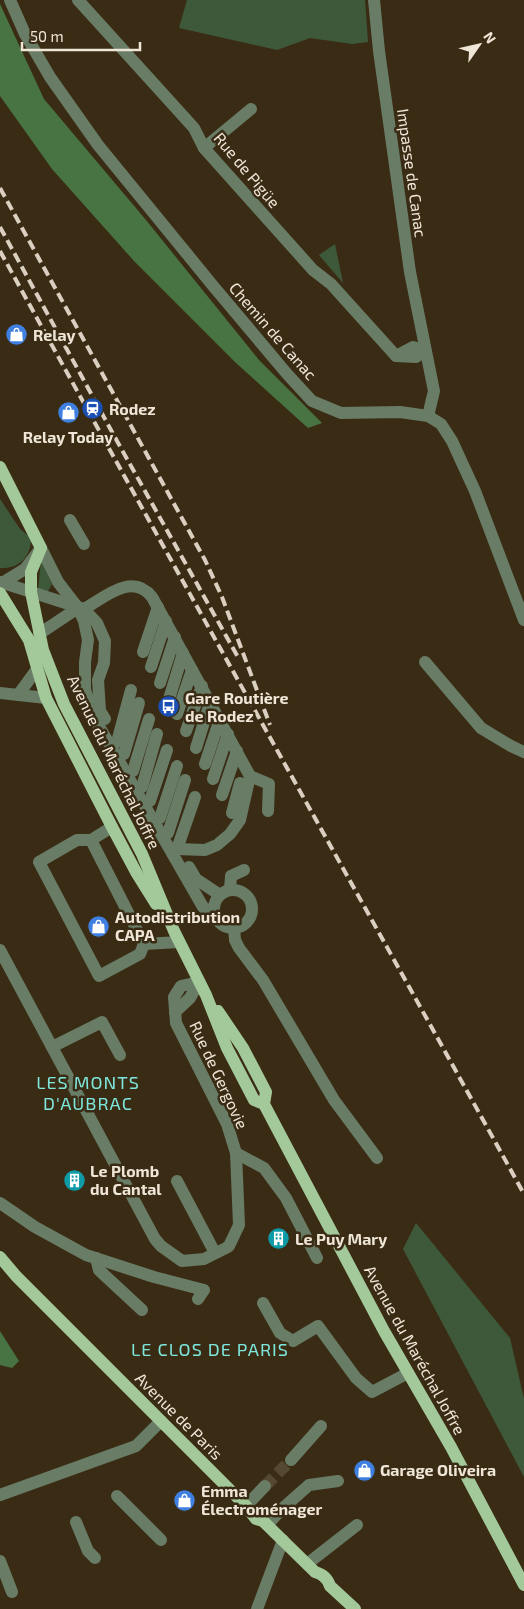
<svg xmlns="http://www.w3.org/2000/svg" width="524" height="1609" font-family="'Exo 2',sans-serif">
	<rect width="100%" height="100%" fill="#3a2c14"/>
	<!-- green -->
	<g fill="#3e593a">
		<path d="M187,0H365L368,42L352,44L310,38L277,50L179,28Z"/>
		<path d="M335,244L343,283L319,255Z"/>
		<path d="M0,499L20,529L31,538C31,557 19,569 0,568Z"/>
		<path d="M41,561L52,584L47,593L38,590Z"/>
		<path d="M416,1223L510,1338L524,1399V1477L403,1249Z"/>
	</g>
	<!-- forest -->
	<g fill="#487342">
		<path d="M0,4L44,99L146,220L259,360L322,423L308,428L235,362L134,261L52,169L0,96Z"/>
		<path d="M0,1331L19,1361L12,1368L0,1365Z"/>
	</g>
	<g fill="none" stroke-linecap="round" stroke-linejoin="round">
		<!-- minor-tunnel -->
		<path stroke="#554831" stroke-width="12" stroke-dasharray="12 6" stroke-linecap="butt" d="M265,1486L291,1460"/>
		<!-- minor -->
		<g stroke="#697c66" stroke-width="12">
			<path d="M10,0L25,34L50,77L98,145L214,287L288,375L312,401L341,413L400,412L428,416L441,424L452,441L475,491L524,620"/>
			<path d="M78,0L194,128L204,148L313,270L331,284L396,356"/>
			<path d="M374,0L379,51L410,272L434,391L428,416"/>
			<path d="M204,148L251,109"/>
			<path d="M413,347L425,350L416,357L396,356Z"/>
			<path d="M70,520L84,544"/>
			<path d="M0,582L84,609L97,623L105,641L104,663L98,680L100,711L105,719"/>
			<path d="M2,583L25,569L41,548L58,582L78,608L84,621L88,640L85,662V690L96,721L203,907L216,916"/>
			<path d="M84,609C105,597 132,572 152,597L250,776L240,820L230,834L217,845L205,850L177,849"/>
			<path d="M39,634L78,608"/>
			<path d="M143,652L158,607"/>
			<path d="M425,662L481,728L511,746L524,752"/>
			<path d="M151,667L166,621"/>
			<path d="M160,683L175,637"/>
			<path d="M0,693L46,698"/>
			<path d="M18,695L37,669"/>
			<path d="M169,699L183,653"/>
			<path d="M177,714L192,670"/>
			<path d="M186,731L202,686"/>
			<path d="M117,742L131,690"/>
			<path d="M196,748L210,703"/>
			<path d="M124,754L139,703"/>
			<path d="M205,764L220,719"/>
			<path d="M133,771L149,719"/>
			<path d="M250,776L269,784L268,811"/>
			<path d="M213,779L228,734"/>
			<path d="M142,787L157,734"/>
			<path d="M222,795L237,751"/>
			<path d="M150,801L167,750"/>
			<path d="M232,813L240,783"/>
			<path d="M160,818L177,766"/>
			<path d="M112,827L91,840L144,944L179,942"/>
			<path d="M168,833L185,780"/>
			<path d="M91,840H77L39,862L99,976L140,954L144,944"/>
			<path d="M177,849L195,797"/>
			<path d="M189,867L196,879L220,895"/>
			<path d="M230,890L231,876L244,870"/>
			<circle cx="233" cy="909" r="19"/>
			<path d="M234,928L235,940L239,948L263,980L334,1100L377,1158"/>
			<path d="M0,950L155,1239L161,1246L182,1261L204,1259L226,1248L229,1246L239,1225L236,1153L227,1124L176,1023L174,997L181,986L199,982"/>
			<path d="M175,1012L190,998L199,982"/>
			<path d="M52,1047L102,1022L120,1055"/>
			<path d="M236,1153L264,1168L286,1198L317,1258"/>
			<path d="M177,1181L215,1253"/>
			<path d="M0,1203L35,1227L86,1255L154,1277L204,1290L198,1299"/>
			<path d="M96,1258L99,1270L142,1310"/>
			<path d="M263,1303L280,1333L293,1341L318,1326L356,1378L372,1392L408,1373"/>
			<path d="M291,1460L321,1426"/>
			<path d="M0,1495L136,1446L161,1421"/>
			<path d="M117,1496L161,1540"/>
			<path d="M246,1506L265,1486"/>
			<path d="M76,1522L88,1551L95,1558"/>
			<path d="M267,1525L283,1508L309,1485L338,1481"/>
			<path d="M0,1561L12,1592"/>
			<path d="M307,1564L357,1525"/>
			<path d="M257,1609L283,1540"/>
		</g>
		<!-- major -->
		<g stroke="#a3c99b" stroke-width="12">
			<path d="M0,467L41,548L31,572V592L43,650L64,704L142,854L174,931L206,995L227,1048L254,1100L264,1104"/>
			<path d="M0,593L29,640L46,698L112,827L136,872L156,904"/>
			<path d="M218,1011L243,1048L266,1092L264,1104L384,1331L451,1447L524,1585"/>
			<path d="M0,1257L16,1276L246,1506L256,1519L263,1521"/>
			<path d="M260,1515L263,1521L315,1572C322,1574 328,1579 330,1586L355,1609"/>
		</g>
		<!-- rail -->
		<g stroke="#dacfc0" stroke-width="4" stroke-dasharray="10 5" stroke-linecap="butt">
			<path d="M0,188L205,560L222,597L270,725"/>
			<path d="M0,227L117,441L239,659"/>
			<path d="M0,251C173,566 350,879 524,1194"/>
		</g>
	</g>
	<!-- icons -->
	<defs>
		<symbol id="shop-disc" viewBox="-11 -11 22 22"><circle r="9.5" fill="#3f7fe0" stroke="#3a2c14"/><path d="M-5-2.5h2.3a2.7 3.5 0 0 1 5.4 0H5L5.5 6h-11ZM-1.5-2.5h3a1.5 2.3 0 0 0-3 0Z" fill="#fff"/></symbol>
		<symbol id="station-disc" viewBox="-11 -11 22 22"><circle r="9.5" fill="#1a4fb4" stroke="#3a2c14"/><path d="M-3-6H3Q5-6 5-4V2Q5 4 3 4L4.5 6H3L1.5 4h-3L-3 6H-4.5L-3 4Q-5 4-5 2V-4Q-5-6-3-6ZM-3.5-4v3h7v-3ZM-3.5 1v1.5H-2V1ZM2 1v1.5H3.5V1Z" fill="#fff"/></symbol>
		<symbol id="bus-disc" viewBox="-11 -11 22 22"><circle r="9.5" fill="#1a4fb4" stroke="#3a2c14"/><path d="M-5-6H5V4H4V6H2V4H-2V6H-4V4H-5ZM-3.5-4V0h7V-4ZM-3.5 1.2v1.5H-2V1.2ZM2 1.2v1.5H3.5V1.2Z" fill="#fff"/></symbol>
		<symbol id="building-disc" viewBox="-11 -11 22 22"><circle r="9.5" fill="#0f9aa8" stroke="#3a2c14"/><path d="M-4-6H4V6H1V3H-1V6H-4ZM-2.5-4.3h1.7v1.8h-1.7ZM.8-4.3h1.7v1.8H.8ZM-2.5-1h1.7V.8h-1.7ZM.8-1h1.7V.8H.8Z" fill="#fff"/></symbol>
	</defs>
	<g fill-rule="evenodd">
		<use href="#shop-disc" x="4" y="322" width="25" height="25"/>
		<use href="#station-disc" x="80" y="396" width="25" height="25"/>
		<use href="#shop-disc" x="56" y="400" width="25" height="25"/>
		<use href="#bus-disc" x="156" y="694" width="25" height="25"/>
		<use href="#shop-disc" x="86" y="914" width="25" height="25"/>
		<use href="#building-disc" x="62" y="1168" width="25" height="25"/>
		<use href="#building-disc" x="266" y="1226" width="25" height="25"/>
		<use href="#shop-disc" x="352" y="1458" width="25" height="25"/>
		<use href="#shop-disc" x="172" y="1488" width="25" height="25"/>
	</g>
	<g text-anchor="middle" stroke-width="5" stroke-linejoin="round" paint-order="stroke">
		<!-- street labels -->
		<g font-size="16" fill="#f0e6d8" stroke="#3a2c14">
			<text transform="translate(247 170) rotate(50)" y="6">Rue de Pigüe</text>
			<text transform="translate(412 173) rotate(82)" y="6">Impasse de Canac</text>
			<text transform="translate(273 331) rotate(49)" y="6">Chemin de Canac</text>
			<text transform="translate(114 762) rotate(64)" y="6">Avenue du Maréchal Joffre</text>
			<text transform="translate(219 1075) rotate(65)" y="6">Rue de Gergovie</text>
			<text transform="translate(415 1350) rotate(61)" y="6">Avenue du Maréchal Joffre</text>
			<text transform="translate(179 1416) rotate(45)" y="6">Avenue de Paris</text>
		</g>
		<!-- poi labels -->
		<g font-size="16" font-weight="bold" fill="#f0e6d8" stroke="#3a2c14" text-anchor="start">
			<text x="33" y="341">Relay</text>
			<text x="109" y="415">Rodez</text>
			<text x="68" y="443" text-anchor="middle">Relay Today</text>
			<text x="185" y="704">Gare Routière<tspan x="185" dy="18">de Rodez</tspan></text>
			<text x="115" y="923">Autodistribution<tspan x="115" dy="18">CAPA</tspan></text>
			<text x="90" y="1177">Le Plomb<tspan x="90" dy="18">du Cantal</tspan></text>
			<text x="295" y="1245">Le Puy Mary</text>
			<text x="380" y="1476">Garage Oliveira</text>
			<text x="201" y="1497">Emma<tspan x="201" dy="18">Électroménager</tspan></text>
		</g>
		<!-- neighbourhood labels -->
		<g font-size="18" letter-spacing="1" fill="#7de7dd" stroke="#3a2c14">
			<text x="88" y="1089">LES MONTS<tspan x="88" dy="21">D'AUBRAC</tspan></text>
			<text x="210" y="1356">LE CLOS DE PARIS</text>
		</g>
	</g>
	<!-- north arrow -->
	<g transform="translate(479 45) rotate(56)" stroke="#3a2c14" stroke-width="4" paint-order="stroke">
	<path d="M0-4L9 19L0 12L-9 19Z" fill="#f0e6d8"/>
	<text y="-8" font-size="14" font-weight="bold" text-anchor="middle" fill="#f0e6d8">N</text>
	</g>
	<!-- scale -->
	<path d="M22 42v8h118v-8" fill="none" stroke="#f0e6d8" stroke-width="2.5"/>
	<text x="30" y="42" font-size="15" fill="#f0e6d8" stroke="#3a2c14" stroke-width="4" paint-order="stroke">50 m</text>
</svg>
